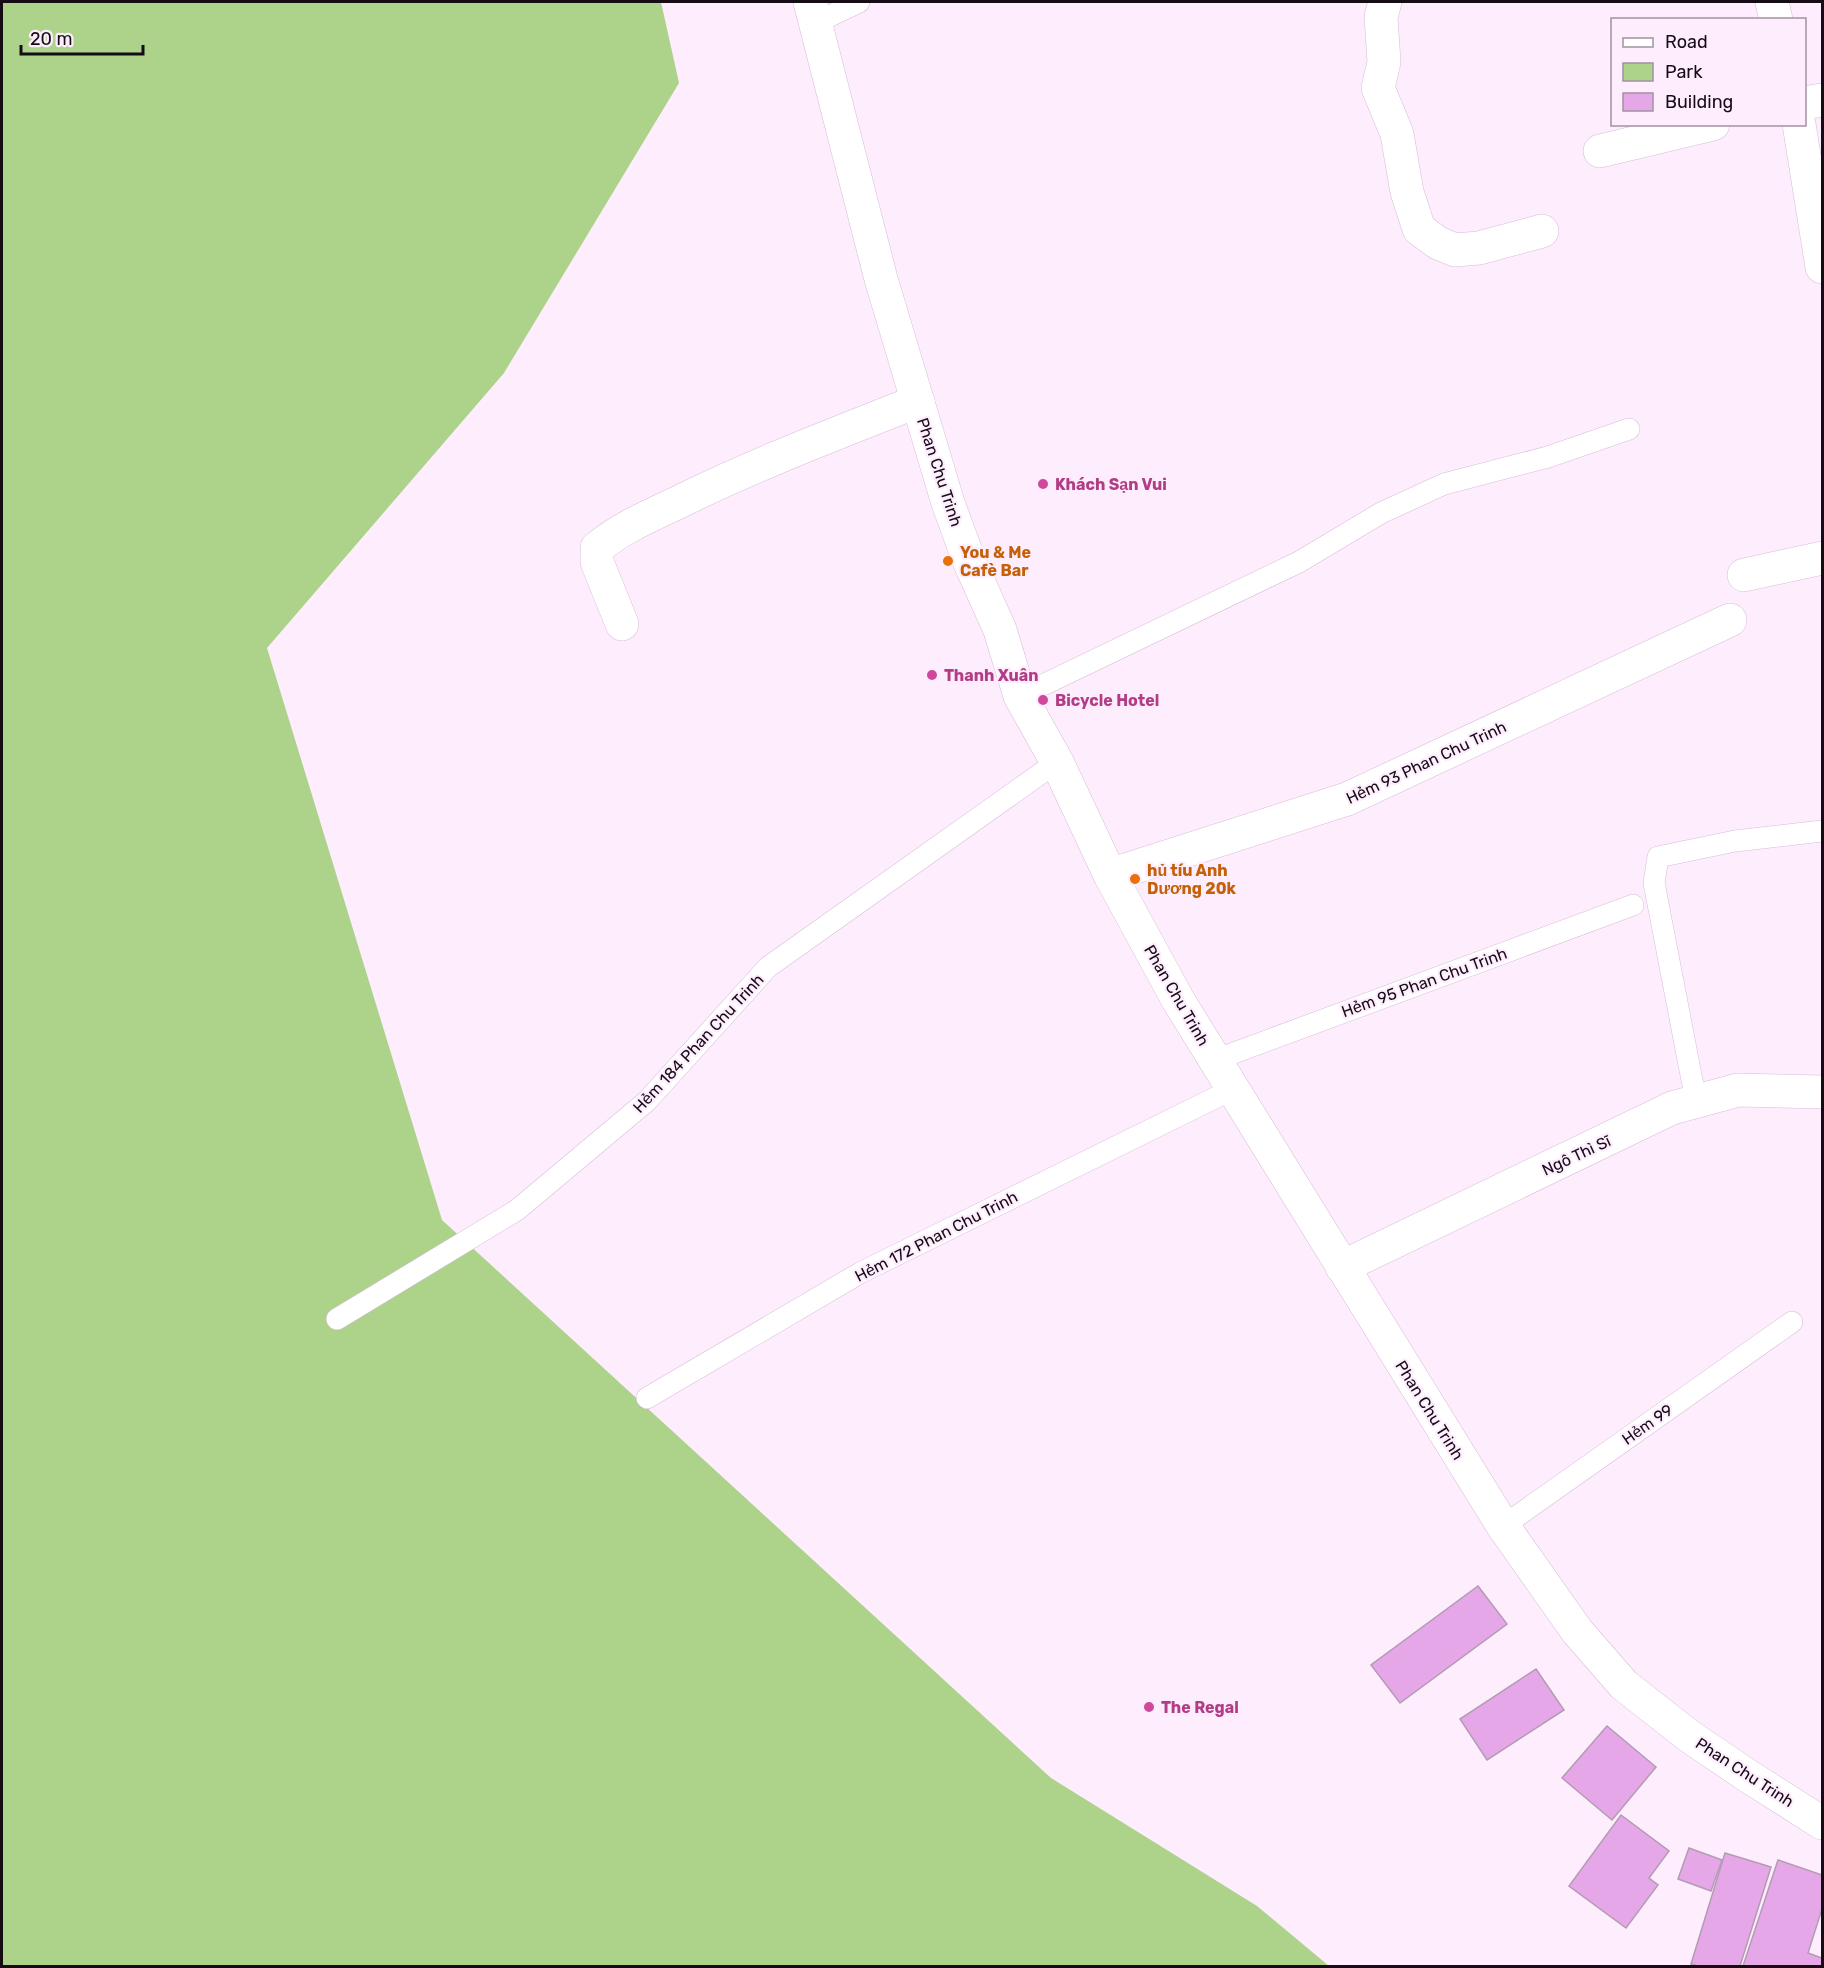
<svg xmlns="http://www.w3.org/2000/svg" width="1824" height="1968" font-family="Rubik,sans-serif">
	<rect width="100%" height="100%" fill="#fdedfd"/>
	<!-- green -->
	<path fill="#add28a" d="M2,2H661L679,83L504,373L267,648L442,1220L1051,1778L1257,1906L1329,1966H2Z"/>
	<!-- building -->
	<g fill="#e6a7e9" stroke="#b39bb4" stroke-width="1.5">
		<path d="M1478,1586L1507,1624L1400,1703L1371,1665Z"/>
		<path d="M1536,1669L1564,1710L1487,1760L1460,1719Z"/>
		<path d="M1607,1726L1656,1767L1612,1820L1562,1778Z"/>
		<path d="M1621,1815L1669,1851L1649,1878L1658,1885L1626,1928L1569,1886Z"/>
		<path d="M1689,1848L1722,1860L1711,1891L1678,1879Z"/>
		<path d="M1725,1853L1771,1867L1740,1966H1698L1691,1964Z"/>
		<path d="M1778,1860L1822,1875V1909L1808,1953L1822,1958V1966H1743Z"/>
	</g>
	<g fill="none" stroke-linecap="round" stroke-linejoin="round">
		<defs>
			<g id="service">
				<path d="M815,23L859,2"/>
				<path d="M1020,696L1299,562L1381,513L1444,484L1548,457L1629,429"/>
				<path d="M1215,1060L1633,905"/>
				<path d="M1696,1101L1654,883L1658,857L1735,841L1822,831"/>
				<path d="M337,1319L517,1210L647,1101L768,967L1057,762"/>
				<path d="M647,1398L860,1273L1233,1089"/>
				<path d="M1503,1526L1792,1322"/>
			</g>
			<g id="minor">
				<path d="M1385,2L1381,17L1384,62L1378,88L1397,134L1407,192L1419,229L1438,243L1455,250L1479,248L1542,231"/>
				<path d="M1772,2L1776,20"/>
				<path d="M1804,103L1822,100"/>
				<path d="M1799,124L1822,267"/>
				<path d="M1600,151L1713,124"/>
				<path d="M1744,575L1822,558"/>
				<path d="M622,624L597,562V548C622,527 652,515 681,501C758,463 838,433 918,401"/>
				<path d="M1110,875L1347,799L1730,620"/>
				<path d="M1342,1267L1672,1108L1738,1090L1822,1092"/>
			</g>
			<path id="secondary" d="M810,2L881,279L948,503L970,563L1000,630L1020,696L1057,762L1110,875L1178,1000L1503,1526L1577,1631L1624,1685L1689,1736L1748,1776L1822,1823"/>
		</defs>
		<!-- service casing -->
		<use href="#service" stroke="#d7bdd7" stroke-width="22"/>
		<!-- minor casing -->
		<use href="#minor" stroke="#d7bdd7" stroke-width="34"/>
		<!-- secondary casing -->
		<use href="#secondary" stroke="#d7bdd7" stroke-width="34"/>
		<!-- service -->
		<use href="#service" stroke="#fff" stroke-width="21"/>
		<!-- minor -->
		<use href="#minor" stroke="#fff" stroke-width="33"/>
		<!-- secondary -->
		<use href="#secondary" stroke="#fff" stroke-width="33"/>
	</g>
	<!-- markers -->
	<g fill="#d1479c" stroke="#fdedfd" stroke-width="2">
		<circle cx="1043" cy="484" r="6"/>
		<circle cx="932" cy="675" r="6"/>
		<circle cx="1043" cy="700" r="6"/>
		<circle cx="1149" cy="1707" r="6"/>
	</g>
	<g fill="#e8710a" stroke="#fdedfd" stroke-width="2">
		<circle cx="948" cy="561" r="6"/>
		<circle cx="1135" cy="879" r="6"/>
	</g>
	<g text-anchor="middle" stroke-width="4.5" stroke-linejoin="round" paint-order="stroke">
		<!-- street labels -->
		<g font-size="16" fill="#150c15" stroke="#fdedfd">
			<text transform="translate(940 472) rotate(72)" y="6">Phan Chu Trinh</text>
			<text transform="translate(1426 762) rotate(-25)" y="6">Hẻm 93 Phan Chu Trinh</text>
			<text transform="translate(1424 982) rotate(-20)" y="6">Hẻm 95 Phan Chu Trinh</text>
			<text transform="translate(1177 995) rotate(60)" y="6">Phan Chu Trinh</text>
			<text transform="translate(698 1043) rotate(-47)" y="6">Hẻm 184 Phan Chu Trinh</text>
			<text transform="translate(1576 1155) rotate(-25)" y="6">Ngô Thì Sĩ</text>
			<text transform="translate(936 1236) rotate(-27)" y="6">Hẻm 172 Phan Chu Trinh</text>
			<text transform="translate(1430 1410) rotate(58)" y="6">Phan Chu Trinh</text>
			<text transform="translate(1647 1424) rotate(-35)" y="6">Hẻm 99</text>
			<text transform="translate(1745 1772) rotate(33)" y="6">Phan Chu Trinh</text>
		</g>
		<!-- hotel labels -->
		<g font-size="16" font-weight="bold" fill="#b23c85" stroke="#fdedfd" text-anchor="start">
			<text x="1055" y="490">Khách Sạn Vui</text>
			<text x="944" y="681">Thanh Xuân</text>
			<text x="1055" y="706">Bicycle Hotel</text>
			<text x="1161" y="1713">The Regal</text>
		</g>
		<!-- food labels -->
		<g font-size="16" font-weight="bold" fill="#c56008" stroke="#fdedfd" text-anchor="start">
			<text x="960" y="558">You &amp; Me<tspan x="960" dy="18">Cafè Bar</tspan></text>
			<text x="1147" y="876">hủ tíu Anh<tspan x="1147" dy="18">Dương 20k</tspan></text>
		</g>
	</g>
	<!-- border -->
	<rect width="1824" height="1968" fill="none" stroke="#150c15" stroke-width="6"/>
	<!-- legend -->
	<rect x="1611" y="18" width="195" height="108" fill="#fdedfd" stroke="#a093a0" stroke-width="1.5"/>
	<rect x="1623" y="38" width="30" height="9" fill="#ffffff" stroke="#a093a0" stroke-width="1.5"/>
	<text x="1665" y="48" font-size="18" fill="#150c15">Road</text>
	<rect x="1623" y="63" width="30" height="18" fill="#add28a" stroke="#a093a0" stroke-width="1.5"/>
	<text x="1665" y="78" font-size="18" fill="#150c15">Park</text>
	<rect x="1623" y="93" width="30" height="18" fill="#e6a7e9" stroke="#a093a0" stroke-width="1.5"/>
	<text x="1665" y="108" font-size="18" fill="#150c15">Building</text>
	<!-- scale -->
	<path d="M21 45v9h122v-9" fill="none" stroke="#150c15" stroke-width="3"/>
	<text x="30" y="45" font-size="18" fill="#150c15" stroke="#fdedfd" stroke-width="4.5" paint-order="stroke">20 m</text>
</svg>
